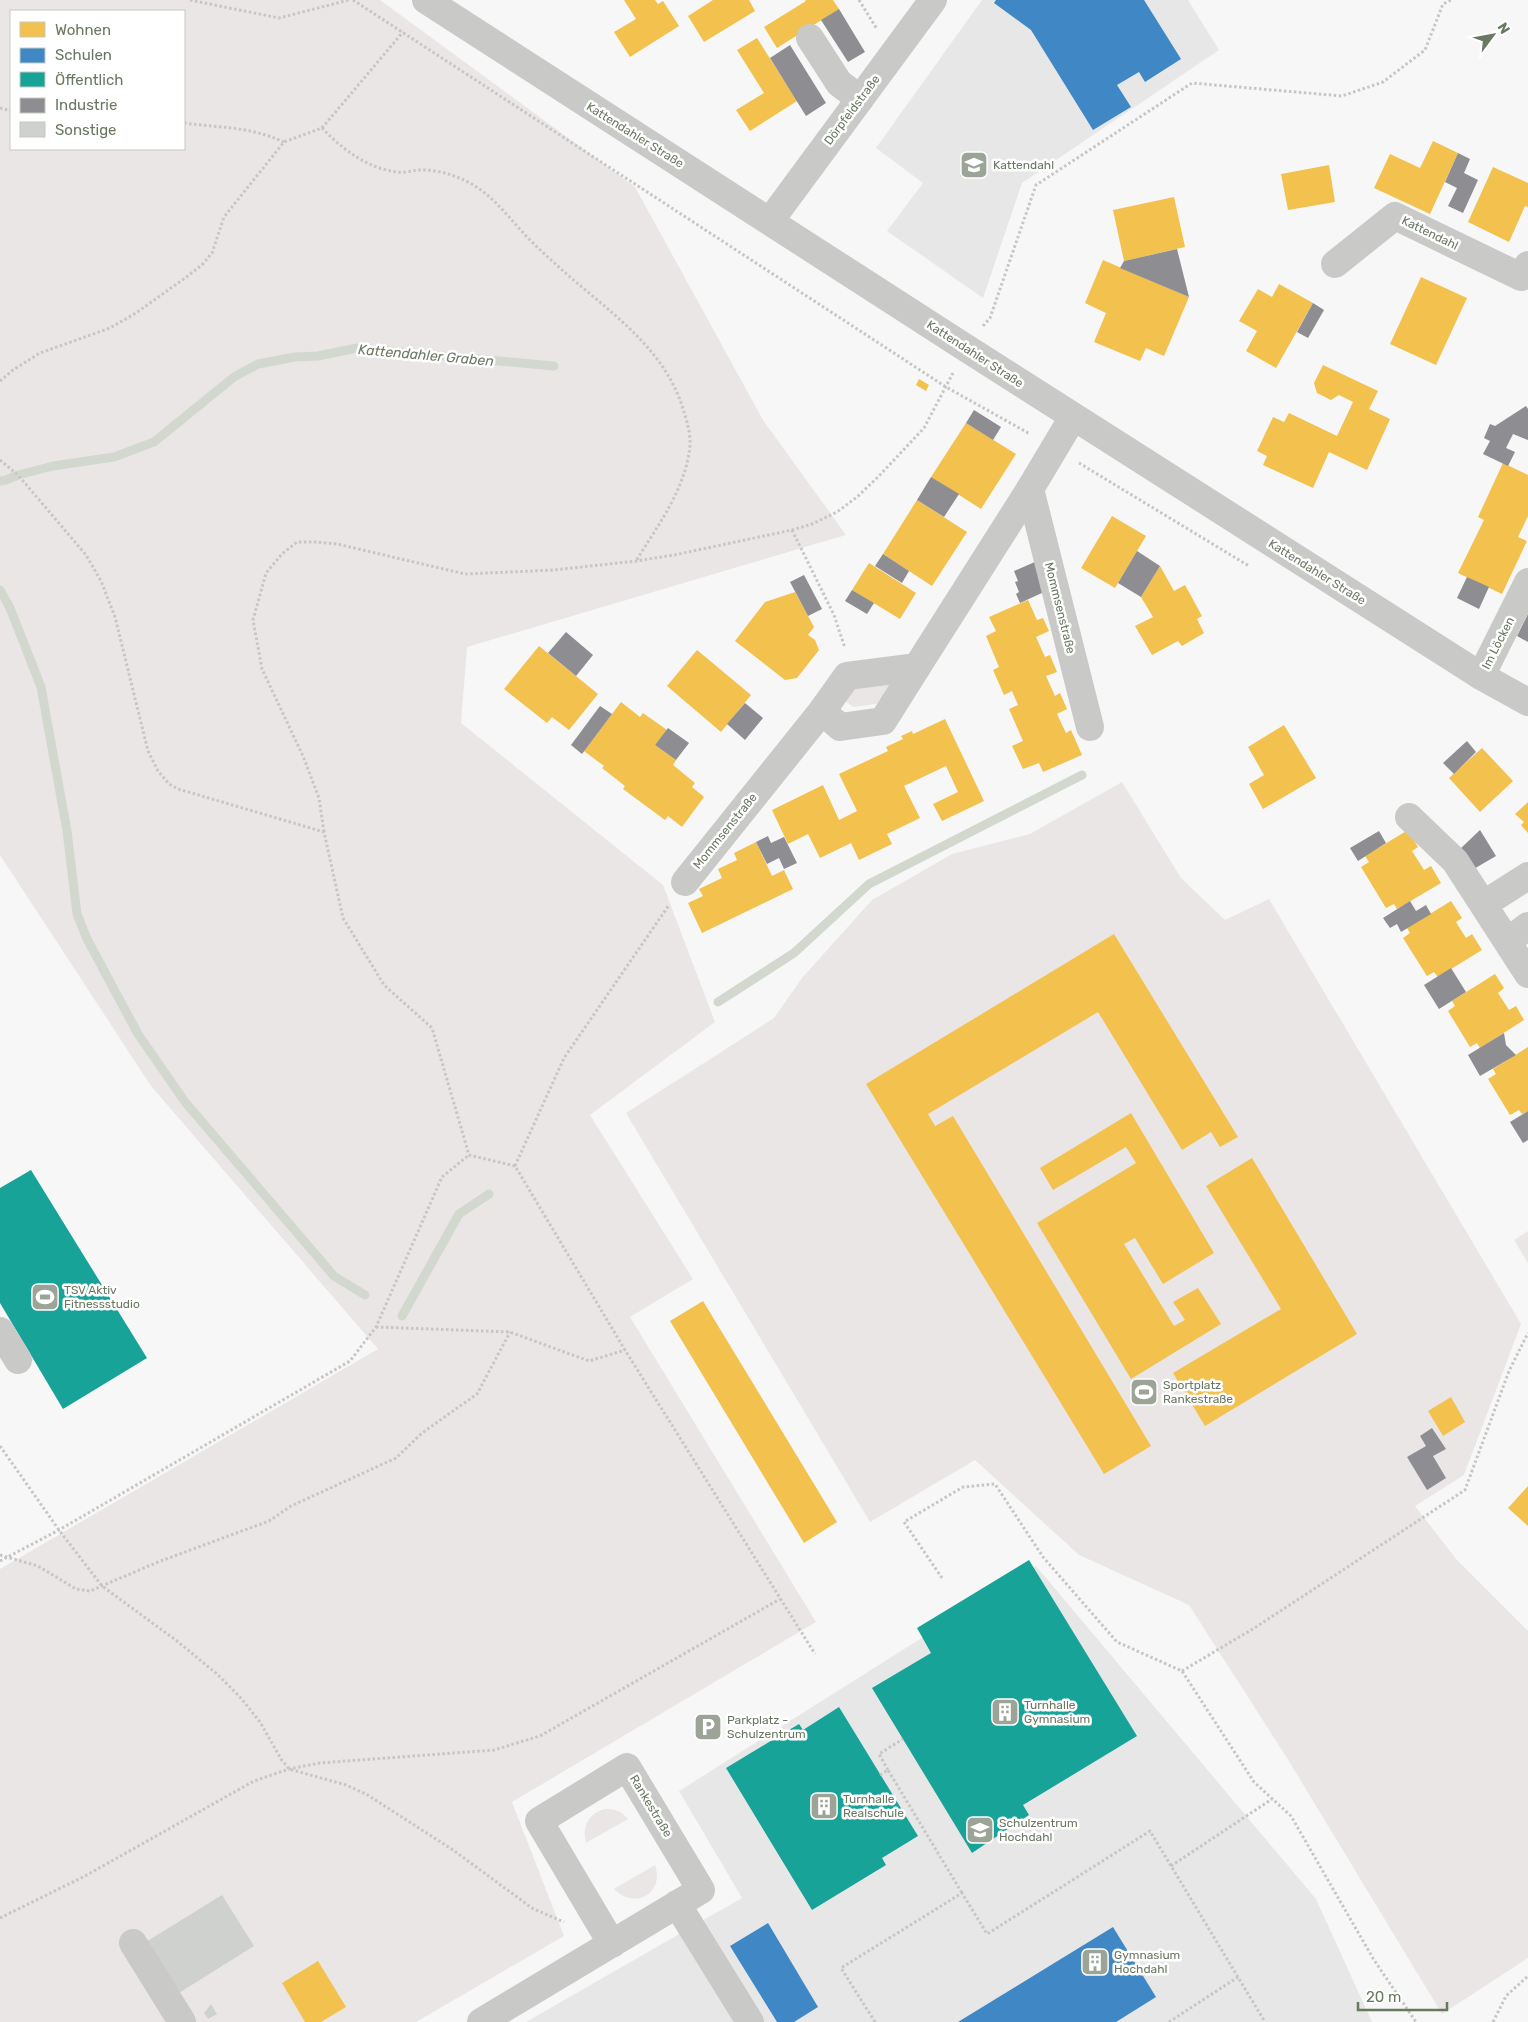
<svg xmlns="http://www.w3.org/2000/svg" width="1528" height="2022" font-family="Rubik,sans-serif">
	<rect width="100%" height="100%" fill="#f7f7f7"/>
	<!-- built -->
	<g fill="#e6e7e6">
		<path d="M982,0H1188L1219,50L1022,183L983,298L887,231L923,183L876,148Z"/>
		<path d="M1036,1566L1316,1899L1372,2022H526L742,1898L679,1791Z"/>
	</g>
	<!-- green -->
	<g fill="#eae6e6" fill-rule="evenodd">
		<path d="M0,0H380L635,187L763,420L846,535L467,647L461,723L663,885L715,1022L590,1115L693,1279L630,1317L816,1622L512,1802L564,1936L416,2022H0V1569L378,1349L151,1086L0,855ZM11,11H184V149H11Z"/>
		<path d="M893,681L883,703L854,707L842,699L853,685Z"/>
		<path d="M1122,782L1181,878L1225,920L1269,899L1521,1324L1464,1475L1415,1506L1457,1560L1528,1631V1958L1442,2014L1287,1758L1189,1605L1079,1555L975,1460L870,1522L626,1113L774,1018L802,978L872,900L952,854L1030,834Z"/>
		<path d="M1528,1231V1263L1514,1240Z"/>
		<path d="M605,1809C616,1809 621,1811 628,1819L586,1843C582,1827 588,1813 605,1809Z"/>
		<path d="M655,1865C665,1894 634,1910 614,1889Z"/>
	</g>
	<!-- homes -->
	<g fill="#f2c14e">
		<path d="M624,0H655L658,4L663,1L679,26L630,57L614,32L636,19Z"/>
		<path d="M713,0H749L755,11L704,42L688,16Z"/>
		<path d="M805,0H833L839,9L777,48L764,27L806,1Z"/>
		<path d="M757,38L797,101L750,131L736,110L764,93L737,50Z"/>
		<path d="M1433,141L1458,153L1430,214L1374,188L1390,154L1420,168Z"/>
		<path d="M1329,165L1335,202L1288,210L1281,174Z"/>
		<path d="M1493,167L1528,183V207L1525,206L1509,242L1468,222Z"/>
		<path d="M1174,197L1185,247L1124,261L1113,210Z"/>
		<path d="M1103,260L1189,297L1164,356L1146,348L1140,361L1094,342L1106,313L1085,303Z"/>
		<path d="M1421,277L1467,298L1436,365L1390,344Z"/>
		<path d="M1279,284L1313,303L1276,368L1246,351L1257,331L1239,321L1258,289L1272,297Z"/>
		<path d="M1323,365L1378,391L1369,409L1390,419L1367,470L1329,452L1313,488L1263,465L1267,456L1257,451L1273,417L1284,422L1289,413L1337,436L1353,402L1339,395L1331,400L1317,393L1314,383Z"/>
		<path d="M919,379L929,385L926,391L916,385Z"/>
		<path d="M966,423L1016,454L981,509L931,477Z"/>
		<path d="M1503,463L1528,475V516L1518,537L1527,541L1502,594L1458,573L1484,520L1478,517Z"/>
		<path d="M917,500L967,532L932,586L883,554Z"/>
		<path d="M1112,516L1146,536L1115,588L1081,568Z"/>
		<path d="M869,563L916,593L900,619L852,590Z"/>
		<path d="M1160,566L1174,591L1185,585L1202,616L1197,619L1204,633L1182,646L1178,641L1152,655L1135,626L1153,617L1141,597Z"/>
		<path d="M795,592L814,627L808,635L815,640L819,650L797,678L785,680L735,641L765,602Z"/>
		<path d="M1028,600L1037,620L1043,618L1049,631L1036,637L1045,657L1050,655L1057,672L1046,676L1055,696L1060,693L1067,709L1057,714L1066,733L1071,730L1082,755L1043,772L1039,763L1023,769L1012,746L1023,741L1009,709L1018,705L1012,691L1004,695L993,670L999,667L986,636L996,631L989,617Z"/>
		<path d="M539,646L598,694L569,730L552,717L547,723L504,689Z"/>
		<path d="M697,650L751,695L721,732L667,686Z"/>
		<path d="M621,702L640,717L643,713L667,730L655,745L676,760L673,765L695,783L692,787L704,797L682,827L668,816L665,820L623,789L625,786L602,768L604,766L584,751Z"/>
		<path d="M945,719L984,801L942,821L933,804L958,792L946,766L904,786L920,818L887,834L892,844L859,860L851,843L820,858L808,834L788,844L772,810L823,785L839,820L857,811L839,774L888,751L886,747L903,739L901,736L912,731L913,734Z"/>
		<path d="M1284,725L1316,778L1263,809L1249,784L1264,775L1248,747Z"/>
		<path d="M1482,748L1513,781L1480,812L1449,778Z"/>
		<path d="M1528,802V833L1521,825L1524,822L1515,814Z"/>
		<path d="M1408,830L1418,847L1412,851L1419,862L1424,870L1431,866L1441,883L1397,909L1394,904L1386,908L1361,867L1369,862L1365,856Z"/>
		<path d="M756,842L772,876L784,870L793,889L702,933L688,903L703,896L699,889L722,878L718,869L737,860L734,853Z"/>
		<path d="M1451,901L1462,918L1456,922L1466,938L1472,934L1482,950L1438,977L1434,972L1427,976L1403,938L1410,933L1407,928Z"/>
		<path d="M1114,934L1238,1137L1220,1147L1211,1132L1182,1150L1098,1012L928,1114L935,1126L953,1116L1151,1446L1104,1474L866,1084Z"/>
		<path d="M1495,974L1504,988L1498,993L1509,1010L1516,1006L1524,1020L1480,1048L1477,1043L1470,1047L1448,1011L1455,1006L1452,1001Z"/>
		<path d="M1528,1047V1111L1522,1114L1519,1110L1510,1115L1488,1079L1496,1074L1493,1069Z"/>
		<path d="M1131,1113L1214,1253L1163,1284L1135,1238L1124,1244L1174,1326L1185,1320L1173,1302L1198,1288L1221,1324L1131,1379L1037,1223L1136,1163L1126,1147L1053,1190L1040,1168Z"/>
		<path d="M1252,1158L1357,1334L1205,1426L1173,1373L1281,1309L1206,1186Z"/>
		<path d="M703,1301L837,1522L804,1543L670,1321Z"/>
		<path d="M1451,1397L1465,1422L1443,1436L1428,1411Z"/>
		<path d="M1528,1486V1526L1508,1508Z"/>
		<path d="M318,1961L346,2007L321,2022H305L282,1983Z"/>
	</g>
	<!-- schools -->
	<g fill="#3f88c5">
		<path d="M996,0H1144L1181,59L1145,82L1139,72L1117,85L1131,107L1093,130L1031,30L994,3Z"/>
		<path d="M768,1923L818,2007L794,2022H777L730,1946Z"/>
		<path d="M1113,1927L1156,1997L1116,2022H958Z"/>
	</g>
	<!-- public -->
	<g fill="#17a398">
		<path d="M31,1170L147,1358L63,1409L0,1303V1188Z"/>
		<path d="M1029,1560L1137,1736L1023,1805L1029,1815L972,1853L872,1688L931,1653L917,1628Z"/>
		<path d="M839,1707L918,1836L882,1858L886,1865L812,1910L726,1768L799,1724L803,1730Z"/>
	</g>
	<!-- industry -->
	<g fill="#8d8d92">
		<path d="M839,9L865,52L848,62L821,20Z"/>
		<path d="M790,45L826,103L806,116L770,58Z"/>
		<path d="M1458,153L1470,159L1464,173L1478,180L1463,213L1448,206L1457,188L1445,182Z"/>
		<path d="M1177,249L1189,297L1120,268L1124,261Z"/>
		<path d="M1313,303L1324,310L1308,338L1297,332Z"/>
		<path d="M1526,406L1528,409V440L1513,434L1506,448L1515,452L1508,466L1483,454L1490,441L1484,438L1490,424L1495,426Z"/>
		<path d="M974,410L1001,427L993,440L966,423Z"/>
		<path d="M931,477L959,494L944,517L917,500Z"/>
		<path d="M1137,551L1160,566L1141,597L1118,583Z"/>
		<path d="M883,554L909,571L902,583L875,566Z"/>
		<path d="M1037,561L1044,592L1020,603L1016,594L1019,592L1015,582L1018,581L1014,571Z"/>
		<path d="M804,575L822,609L808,616L790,582Z"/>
		<path d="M1467,577L1489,587L1479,609L1457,598Z"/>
		<path d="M852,590L874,603L867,614L845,601Z"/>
		<path d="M1528,614V642L1517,636Z"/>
		<path d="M566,632L593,655L576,676L548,653Z"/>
		<path d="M745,703L763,718L745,740L727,724Z"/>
		<path d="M600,706L612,714L582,754L571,745Z"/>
		<path d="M668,728L689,743L676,760L655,745Z"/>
		<path d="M1467,741L1476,752L1454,774L1443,763Z"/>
		<path d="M1480,830L1496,856L1472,870L1459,850Z"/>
		<path d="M1379,831L1386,843L1358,861L1350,848Z"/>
		<path d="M768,836L771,843L784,837L797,863L784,869L779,858L767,864L756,842Z"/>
		<path d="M1410,901L1416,911L1426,905L1431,914L1401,932L1397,924L1390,928L1383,918Z"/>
		<path d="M1451,968L1466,992L1439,1009L1424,985Z"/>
		<path d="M1504,1033L1506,1045L1516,1055L1480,1076L1468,1055Z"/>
		<path d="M1528,1111V1140L1523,1143L1510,1122Z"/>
		<path d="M1432,1428L1446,1449L1433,1456L1446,1478L1427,1490L1407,1457L1426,1446L1420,1436Z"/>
	</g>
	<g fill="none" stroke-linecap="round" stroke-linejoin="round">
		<!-- stream -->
		<g stroke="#d3d8cf" stroke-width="9">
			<path d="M0,481L6,480L18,475L53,466L114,457L154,442L234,377L258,364L295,357L318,356L357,348L554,366"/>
			<path d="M0,590L10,608L41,687L67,831L77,914L87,939L138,1034L185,1102L334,1276L365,1295"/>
			<path d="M718,1002L794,953L869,884L1082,775"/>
			<path d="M402,1316L459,1214L489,1194"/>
		</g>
	</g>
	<!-- building -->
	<g fill="#cfd1cf">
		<path d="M222,1895L254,1946L174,1996L141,1945Z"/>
		<path d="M211,2004L217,2014L208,2019L204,2013Z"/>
	</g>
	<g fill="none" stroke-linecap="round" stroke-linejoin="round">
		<!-- path -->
		<g stroke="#c6c7c5" stroke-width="3" stroke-dasharray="2.5 2.5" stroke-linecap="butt">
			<path d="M190,0L279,18L349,0"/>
			<path d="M353,0L946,387L1030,434"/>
			<path d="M859,0L877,29"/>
			<path d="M0,108L11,111"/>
			<path d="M184,123C221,128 248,126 284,142"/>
			<path d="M322,128L403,32"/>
			<path d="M983,326L990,318L1036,185L1192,83L1342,96L1383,82L1425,50L1443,4L1451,0"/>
			<path d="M0,381L13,370L40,353L110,328L136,313L185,278L202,265L212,253L224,217L284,142L322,128C342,149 368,169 398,172C404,173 411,171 417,170C435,169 452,174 468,182C493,195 509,218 528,238C539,249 550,259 561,269C608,311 666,348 684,412C688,424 692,440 689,453C683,492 657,527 636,561"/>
			<path d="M0,460L18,475L86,555L101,581L115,617L148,751L158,771L169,784L178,789L324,832L343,918L384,985L432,1028L469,1155L515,1166L625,1350L815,1654"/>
			<path d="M1079,463L1249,566"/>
			<path d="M792,530L834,615L845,648"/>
			<path d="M324,832L319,798L303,756L262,669L253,620L266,573L282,554L297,542H317L337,544L465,574L554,570L636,561L674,555L792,530L812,524L837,512L857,497L879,476L924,428L953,373"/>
			<path d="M515,1166L564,1058L669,905"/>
			<path d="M376,1327L510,1332L589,1361L625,1350"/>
			<path d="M0,1446L59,1530L102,1586L177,1641L217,1674L240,1697L260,1722L281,1759L289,1769L346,1785L366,1794L453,1850L532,1908L564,1922"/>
			<path d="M0,1555L38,1566L76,1589L90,1591L158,1562L269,1521L291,1506L396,1458L422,1433L477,1394L510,1332"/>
			<path d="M0,1561L59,1530L350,1361L376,1327L442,1177L469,1155"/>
			<path d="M942,1578L904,1522L963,1487L995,1484L1043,1557L1117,1642L1182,1671L1254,1782L1291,1816L1374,1960L1416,2022"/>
			<path d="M1182,1671L1256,1627L1465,1490L1509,1371L1528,1333"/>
			<path d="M888,1770L879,1754L903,1739"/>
			<path d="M880,1775L888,1770L962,1893"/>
			<path d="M1171,1866L1272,1799"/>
			<path d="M0,1918L85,1876L254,1781L289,1769L320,1763L494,1750L540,1736L780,1599"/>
			<path d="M875,2022L841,1968L962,1893L987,1934L1150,1831L1265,2022"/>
			<path d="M1169,2022L1238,1977"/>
			<path d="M1493,2022L1506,1996L1528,1976"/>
		</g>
		<!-- minor -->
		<g stroke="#c9cac8" stroke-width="28">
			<path d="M426,0L966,348L1481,676L1528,702"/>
			<path d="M810,38L839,83L860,99"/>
			<path d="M770,221L933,0"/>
			<path d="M1335,264L1395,216L1521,277L1528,265"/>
			<path d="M1030,489L1090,727"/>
			<path d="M1481,676L1528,582"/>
			<path d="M822,711L847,676L917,667L1030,489L1073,417"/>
			<path d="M1409,817L1455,861L1528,974"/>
			<path d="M685,882L822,711L840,727L883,721L917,667"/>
			<path d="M1484,904L1528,876"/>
			<path d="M1508,941L1528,926"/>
			<path d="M0,1331L18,1360"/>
			<path d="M677,1904L750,2022"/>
			<path d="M133,1943L182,2022"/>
			<path d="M481,2022L701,1890L627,1767L539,1821L612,1944"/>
		</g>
	</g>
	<!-- icons -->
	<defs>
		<symbol id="school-square" viewBox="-11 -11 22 22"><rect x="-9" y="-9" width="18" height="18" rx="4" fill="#9ba496" stroke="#fff"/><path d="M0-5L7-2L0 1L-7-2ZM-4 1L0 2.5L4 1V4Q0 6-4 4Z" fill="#fff"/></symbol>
		<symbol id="stadium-square" viewBox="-11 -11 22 22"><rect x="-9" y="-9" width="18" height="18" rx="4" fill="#9ba496" stroke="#fff"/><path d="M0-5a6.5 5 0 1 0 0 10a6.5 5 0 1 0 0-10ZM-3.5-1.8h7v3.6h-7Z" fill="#fff"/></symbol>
		<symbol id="building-square" viewBox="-11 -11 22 22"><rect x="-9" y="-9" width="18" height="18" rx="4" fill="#9ba496" stroke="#fff"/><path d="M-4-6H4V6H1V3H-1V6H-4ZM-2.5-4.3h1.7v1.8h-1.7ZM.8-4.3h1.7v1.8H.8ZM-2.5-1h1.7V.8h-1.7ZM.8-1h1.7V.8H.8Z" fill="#fff"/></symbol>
		<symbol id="parking-square" viewBox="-11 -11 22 22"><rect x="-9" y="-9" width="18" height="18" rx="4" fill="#9ba496" stroke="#fff"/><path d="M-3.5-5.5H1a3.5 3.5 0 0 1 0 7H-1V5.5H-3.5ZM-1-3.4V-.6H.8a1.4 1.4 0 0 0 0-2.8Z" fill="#fff"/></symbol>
	</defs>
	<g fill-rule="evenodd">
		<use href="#school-square" x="958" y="149" width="32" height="32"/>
		<use href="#stadium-square" x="29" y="1281" width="32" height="32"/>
		<use href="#stadium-square" x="1128" y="1376" width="32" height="32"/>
		<use href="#building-square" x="989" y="1696" width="32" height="32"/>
		<use href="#parking-square" x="692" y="1711" width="32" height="32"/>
		<use href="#building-square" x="808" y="1790" width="32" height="32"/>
		<use href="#school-square" x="964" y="1814" width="32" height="32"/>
		<use href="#building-square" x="1079" y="1946" width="32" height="32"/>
	</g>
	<g text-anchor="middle" stroke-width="5" stroke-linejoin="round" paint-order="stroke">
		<!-- street labels -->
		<g font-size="12" fill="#697861" stroke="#fff">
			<text transform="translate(852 110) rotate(-53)" y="4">Dörpfeldstraße</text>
			<text transform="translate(635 135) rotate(32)" y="4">Kattendahler Straße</text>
			<text transform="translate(1430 233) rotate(26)" y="4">Kattendahl</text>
			<text transform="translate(975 354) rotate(33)" y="4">Kattendahler Straße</text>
			<text transform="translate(1317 572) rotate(32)" y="4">Kattendahler Straße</text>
			<text transform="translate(1060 608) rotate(76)" y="4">Mommsenstraße</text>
			<text transform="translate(1498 643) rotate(-63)" y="4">Im Löcken</text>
			<text transform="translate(725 831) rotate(-51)" y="4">Mommsenstraße</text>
			<text transform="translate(651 1806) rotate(59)" y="4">Rankestraße</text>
		</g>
		<!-- poi labels -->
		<g font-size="12" fill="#697861" stroke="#fff" text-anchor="start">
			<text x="993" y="169">Kattendahl</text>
			<text x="64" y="1294">TSV Aktiv<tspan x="64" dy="14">Fitnessstudio</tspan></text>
			<text x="1163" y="1389">Sportplatz<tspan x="1163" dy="14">Rankestraße</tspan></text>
			<text x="1024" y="1709">Turnhalle<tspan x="1024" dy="14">Gymnasium</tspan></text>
			<text x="727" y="1724">Parkplatz -<tspan x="727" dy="14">Schulzentrum</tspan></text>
			<text x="843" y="1803">Turnhalle<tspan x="843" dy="14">Realschule</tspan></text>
			<text x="999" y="1827">Schulzentrum<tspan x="999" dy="14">Hochdahl</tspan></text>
			<text x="1114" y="1959">Gymnasium<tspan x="1114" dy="14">Hochdahl</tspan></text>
		</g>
		<!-- water labels -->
		<g font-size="14" font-style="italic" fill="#6c7861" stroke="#fff">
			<text transform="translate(426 355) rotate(5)" y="5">Kattendahler Graben</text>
		</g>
	</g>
	<!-- legend -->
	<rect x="10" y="10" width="175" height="140" fill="#ffffff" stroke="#c3c9c0"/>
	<rect x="20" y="22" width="25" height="15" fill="#f2c14e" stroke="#c3c9c0"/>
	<text x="55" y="35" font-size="15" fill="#697861">Wohnen</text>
	<rect x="20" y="48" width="25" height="15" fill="#3f88c5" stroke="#c3c9c0"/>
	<text x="55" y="60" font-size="15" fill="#697861">Schulen</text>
	<rect x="20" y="72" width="25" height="15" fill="#17a398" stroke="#c3c9c0"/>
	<text x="55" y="85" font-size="15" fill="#697861">Öffentlich</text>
	<rect x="20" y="98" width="25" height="15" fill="#8d8d92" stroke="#c3c9c0"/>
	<text x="55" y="110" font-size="15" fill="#697861">Industrie</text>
	<rect x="20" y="122" width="25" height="15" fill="#cfd1cf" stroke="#c3c9c0"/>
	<text x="55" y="135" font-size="15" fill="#697861">Sonstige</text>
	<!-- north arrow -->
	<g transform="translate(1493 35) rotate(58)" stroke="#ffffff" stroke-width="4" paint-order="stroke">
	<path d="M0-4L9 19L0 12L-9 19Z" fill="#697861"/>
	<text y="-8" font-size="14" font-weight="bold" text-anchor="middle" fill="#697861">N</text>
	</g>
	<!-- scale -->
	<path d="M1358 2002v8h89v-8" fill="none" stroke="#697861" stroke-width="2.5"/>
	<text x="1366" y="2002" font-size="15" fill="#697861" stroke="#ffffff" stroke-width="4" paint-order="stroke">20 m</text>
</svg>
